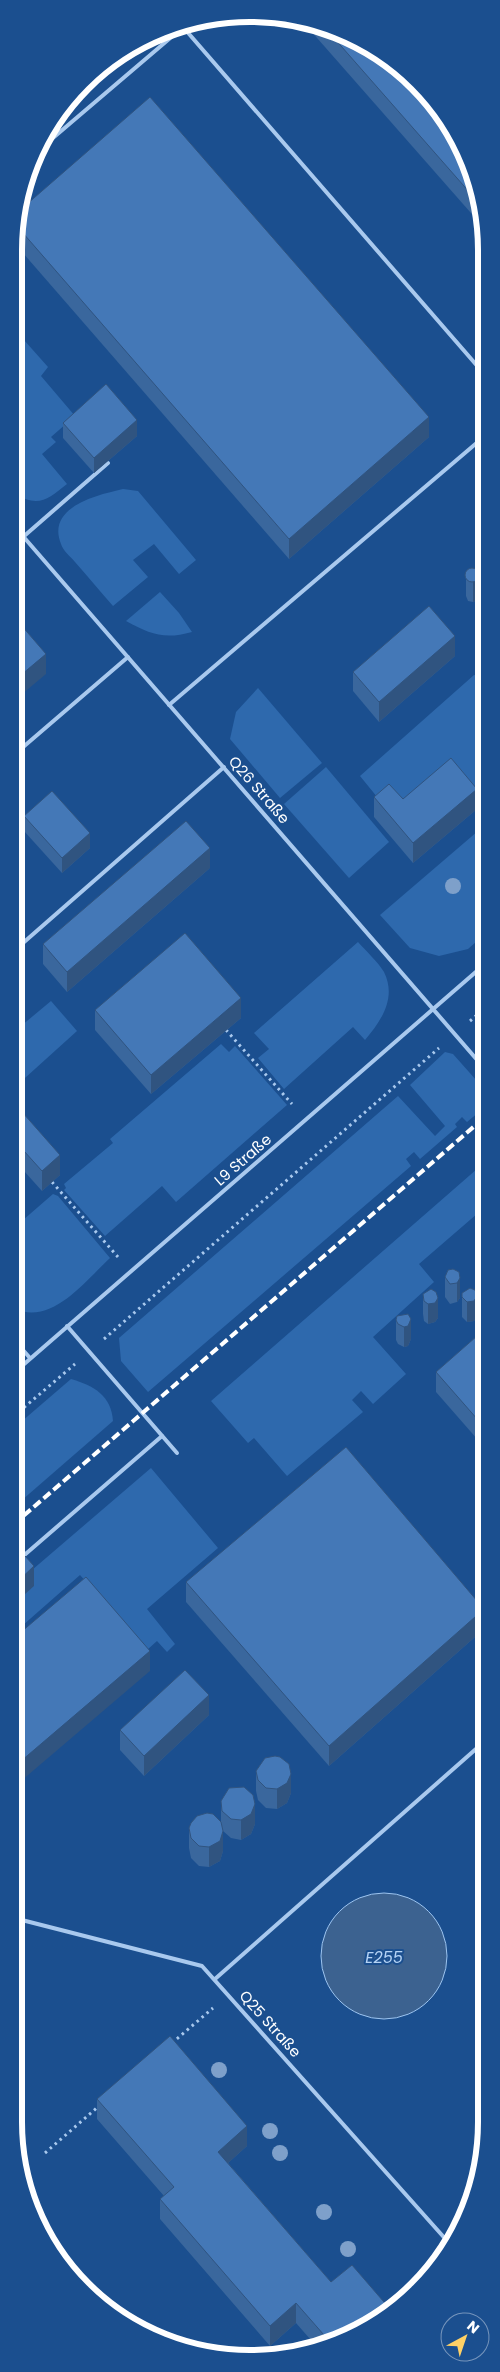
<svg xmlns="http://www.w3.org/2000/svg" width="500" height="2372" font-family="Poppins,sans-serif">
	<rect width="100%" height="100%" fill="#1b4f8f"/>
	<!-- green -->
	<g fill="#2e69ad">
		<path d="M16,331L48,367L41,376L75,416L51,437L56,442L42,454L67,484C48,499 39,508 15,494Z"/>
		<path d="M123,489L138,491L196,560L179,574L154,544L133,560L148,577L113,606C100,591 88,577 75,562C71,557 63,551 61,544C46,507 97,495 123,489Z"/>
		<path d="M160,592L179,613L192,632C164,640 150,634 126,621Z"/>
		<path d="M474,675L483,676L485,679V774L483,802L454,770L408,809L382,803L360,776Z"/>
		<path d="M258,688L322,763L280,798L230,739L236,712Z"/>
		<path d="M326,767L389,842L349,878L284,804Z"/>
		<path d="M485,825V934L468,949L439,956L410,948L380,915Z"/>
		<path d="M358,942C366,951 378,962 384,972C397,998 381,1021 365,1040L353,1027L284,1089L258,1058L269,1049L254,1033Z"/>
		<path d="M51,1001L77,1031L15,1087V1031Z"/>
		<path d="M221,1044L229,1052L235,1046L287,1105L176,1202L162,1186L105,1236L64,1190L66,1188L64,1184L113,1143L110,1139Z"/>
		<path d="M445,1052L453,1054L485,1090V1107L467,1122L462,1117L455,1124L457,1127L420,1159L414,1152L406,1159L411,1166L148,1392L121,1361L119,1338L398,1096L435,1136L445,1126L410,1085Z"/>
		<path d="M485,1162V1207L419,1264L434,1282L373,1337L406,1374L373,1404L361,1391L352,1400L363,1412L287,1476L254,1438L248,1443L211,1401Z"/>
		<path d="M53,1194L58,1196L110,1258C85,1281 53,1325 15,1309V1227Z"/>
		<path d="M71,1379C94,1386 111,1395 113,1421L14,1507V1428Z"/>
		<path d="M151,1468L218,1548L147,1609L175,1644L167,1652L157,1641L147,1650L80,1575L14,1633V1604L25,1576Z"/>
	</g>
	<!-- water -->
	<circle fill="#3c6290" stroke="#9cc4f0" cx="384" cy="1956" r="63"/>
	<g fill="none" stroke-linecap="round" stroke-linejoin="round">
		<!-- path -->
		<g stroke="#a9c9ee" stroke-width="3" stroke-dasharray="2.5 4" stroke-linecap="butt">
			<path d="M470,1021L485,1008"/>
			<path d="M226,1030L292,1104"/>
			<path d="M52,1182L118,1257"/>
			<path d="M104,1339L439,1048"/>
			<path d="M14,1416L75,1364"/>
			<path d="M172,2043L213,2008"/>
			<path d="M45,2153L99,2106"/>
		</g>
		<!-- lane -->
		<g stroke="#a9c9ee" stroke-width="4">
			<path d="M183,27L486,376"/>
			<path d="M40,149L189,22"/>
			<path d="M15,527L485,1069"/>
			<path d="M15,544L108,463"/>
			<path d="M169,705L486,435"/>
			<path d="M15,754L128,657"/>
			<path d="M15,950L224,767"/>
			<path d="M67,1326L177,1453"/>
			<path d="M15,1341L30,1358"/>
			<path d="M15,1372L485,964"/>
			<path d="M14,1564L162,1436"/>
			<path d="M14,1918L202,1966L449,2243"/>
			<path d="M215,1979L485,1741"/>
		</g>
		<!-- rail -->
		<path stroke="#fff" stroke-width="4" stroke-dasharray="9 4" stroke-linecap="butt" d="M14,1524L485,1117"/>
	</g>
	<!-- trees -->
	<g fill="#7ea0ca">
		<circle cx="453" cy="886" r="8"/>
		<circle cx="219" cy="2070" r="8"/>
		<circle cx="270" cy="2131" r="8"/>
		<circle cx="280" cy="2153" r="8"/>
		<circle cx="324" cy="2212" r="8"/>
		<circle cx="348" cy="2249" r="8"/>
	</g>
	<!-- wall -->
	<g fill="#3a679d">
		<path d="M303,22L355,38L468,159L485,229Z"/>
		<path d="M16,219L429,437L289,559L16,245Z"/>
		<path d="M63,423L137,436L94,473L63,438Z"/>
		<path d="M485,557V616L480,615L478,610V600L473,602L468,601L466,596V576L479,586L482,584L481,563Z"/>
		<path d="M455,656L379,722L353,691V672Z"/>
		<path d="M374,797L403,799L477,809L413,863L374,817Z"/>
		<path d="M24,816L90,848L62,873L24,831Z"/>
		<path d="M210,868L67,992L43,964V944Z"/>
		<path d="M95,1010L241,1018L151,1094L95,1030Z"/>
		<path d="M15,1104L60,1175L42,1191L15,1161Z"/>
		<path d="M445,1277L460,1278V1298L457,1302L450,1304L445,1297Z"/>
		<path d="M462,1293L477,1316L474,1321L467,1322L462,1317Z"/>
		<path d="M423,1294L438,1318L435,1322L428,1324L424,1321L423,1314Z"/>
		<path d="M397,1316L411,1339L408,1346L404,1347L398,1344L396,1340V1320Z"/>
		<path d="M485,1329V1448L436,1392V1372Z"/>
		<path d="M186,1582L484,1629L329,1766L186,1602Z"/>
		<path d="M209,1715L144,1776L120,1750V1730Z"/>
		<path d="M256,1771L291,1793L287,1803L277,1809L266,1808L258,1800L256,1791Z"/>
		<path d="M221,1801L255,1824L251,1834L241,1840L231,1838L223,1831V1851L220,1861L209,1867L199,1866L191,1858L189,1848V1828L221,1822Z"/>
		<path d="M97,2099L247,2146L228,2163L331,2282L390,2309L326,2346L317,2347L296,2323L270,2346L160,2219V2199L164,2196L97,2119Z"/>
	</g>
	<!-- shaded-wall -->
	<g fill="#305480">
		<path d="M429,417V437L289,559V539Z"/>
		<path d="M137,420V436L94,473V458Z"/>
		<path d="M479,575V593L478,590V600L473,602V582Z"/>
		<path d="M455,636V656L379,722V702Z"/>
		<path d="M46,654V674L15,700V680Z"/>
		<path d="M477,789V809L413,863V843Z"/>
		<path d="M90,833V848L62,873V858Z"/>
		<path d="M210,848V868L67,992V972Z"/>
		<path d="M241,998V1018L151,1094V1075Z"/>
		<path d="M60,1155V1175L42,1191V1171Z"/>
		<path d="M460,1278V1298L457,1302V1283Z"/>
		<path d="M477,1296V1316L474,1321L467,1322V1302Z"/>
		<path d="M438,1298V1318L435,1322L428,1324V1304Z"/>
		<path d="M411,1319V1339L408,1346L404,1347V1327Z"/>
		<path d="M34,1566V1586L14,1604V1585Z"/>
		<path d="M484,1609V1629L329,1766V1746Z"/>
		<path d="M150,1651V1671L14,1787V1767Z"/>
		<path d="M209,1695V1715L144,1776V1756Z"/>
		<path d="M291,1774V1793L287,1803L277,1809V1789Z"/>
		<path d="M255,1804V1824L251,1834L241,1840V1820Z"/>
		<path d="M223,1831V1851L220,1861L209,1867V1847Z"/>
		<path d="M247,2126V2146L218,2172V2152Z"/>
		<path d="M296,2303V2323L270,2346V2326Z"/>
	</g>
	<!-- building -->
	<g fill="#4478b7" stroke="#305480">
		<path d="M327,30L355,38L417,83L468,159L478,202Z"/>
		<path d="M150,97L429,417L289,539L16,225V219L19,211Z"/>
		<path d="M106,384L137,420L94,458L63,423Z"/>
		<path d="M485,557V568H484L481,563L483,558Z"/>
		<circle cx="472" cy="575" r="7"/>
		<path d="M484,583H485V596L480,595L478,590L479,586Z"/>
		<path d="M429,606L455,636L379,702L353,672Z"/>
		<path d="M15,618L46,654L15,680Z"/>
		<path d="M451,758L477,789L413,843L374,797L389,784L403,799Z"/>
		<path d="M52,791L90,833L62,858L24,816Z"/>
		<path d="M186,821L210,848L67,972L43,944Z"/>
		<path d="M185,933L241,998L151,1075L95,1010Z"/>
		<path d="M15,1104L60,1155L42,1171L15,1141Z"/>
		<path d="M453,1269L459,1272L460,1278L457,1283L450,1284L445,1277L448,1270Z"/>
		<path d="M470,1288L475,1290L477,1296L474,1301L467,1302L462,1297V1293Z"/>
		<path d="M431,1289L436,1292L438,1298L435,1303L428,1304L424,1301L423,1294Z"/>
		<path d="M408,1314L411,1319L408,1326L404,1327L398,1324L396,1320L397,1316Z"/>
		<path d="M485,1329V1428L436,1372Z"/>
		<path d="M346,1447L484,1609L329,1746L186,1582Z"/>
		<path d="M25,1556L34,1566L14,1585V1566Z"/>
		<path d="M86,1577L150,1651L14,1767V1638Z"/>
		<path d="M185,1670L209,1695L144,1756L120,1730Z"/>
		<path d="M275,1756L280,1757L289,1764L291,1774L287,1783L277,1789L266,1788L258,1780L256,1771L265,1758Z"/>
		<path d="M244,1787L253,1795L255,1804L251,1814L241,1820L231,1819L222,1811L221,1801L229,1788Z"/>
		<path d="M207,1813L213,1814L221,1822L223,1831L220,1841L209,1847L199,1846L191,1838L189,1828L191,1823L197,1816Z"/>
		<path d="M170,2036L247,2126L218,2152L331,2282L352,2265L390,2309L331,2343L296,2303L270,2326L160,2199L174,2187L97,2099Z"/>
	</g>
	<g text-anchor="middle" stroke-width="4" stroke-linejoin="round" paint-order="stroke">
		<!-- street labels -->
		<g font-size="15" fill="#fff" stroke="#1b4f8f">
			<text transform="translate(259 790) rotate(49)" y="5">Q26 Straße</text>
			<text transform="translate(243 1160) rotate(-41)" y="5">L9 Straße</text>
			<text transform="translate(270 2024) rotate(48)" y="5">Q25 Straße</text>
		</g>
		<!-- water labels -->
		<g font-size="16" font-style="italic" fill="#b5d3f5" stroke="#1b4f8f">
			<text x="384" y="1963">E255</text>
		</g>
	</g>
	<!-- crop -->
	<path d="M0 0H500V2372H0ZM250 22H250A228 228 0 0 1 478 250V2122A228 228 0 0 1 250 2350H250A228 228 0 0 1 22 2122V250A228 228 0 0 1 250 22Z" fill="#1b4f8f" fill-rule="evenodd"/>
	<path fill="none" stroke="#fff" stroke-width="6" d="M250 22H250A228 228 0 0 1 478 250V2122A228 228 0 0 1 250 2350H250A228 228 0 0 1 22 2122V250A228 228 0 0 1 250 22Z"/>
	<!-- north arrow -->
	<g transform="translate(465 2337) rotate(40)"><circle r="24" fill="#1b4f8f" stroke="#7695bc"/>
	<path d="M0-4L9 19L0 12L-9 19Z" fill="#ffd166"/>
	<text y="-8" font-size="14" font-weight="bold" text-anchor="middle" fill="#ffffff">N</text>
	</g>
</svg>
